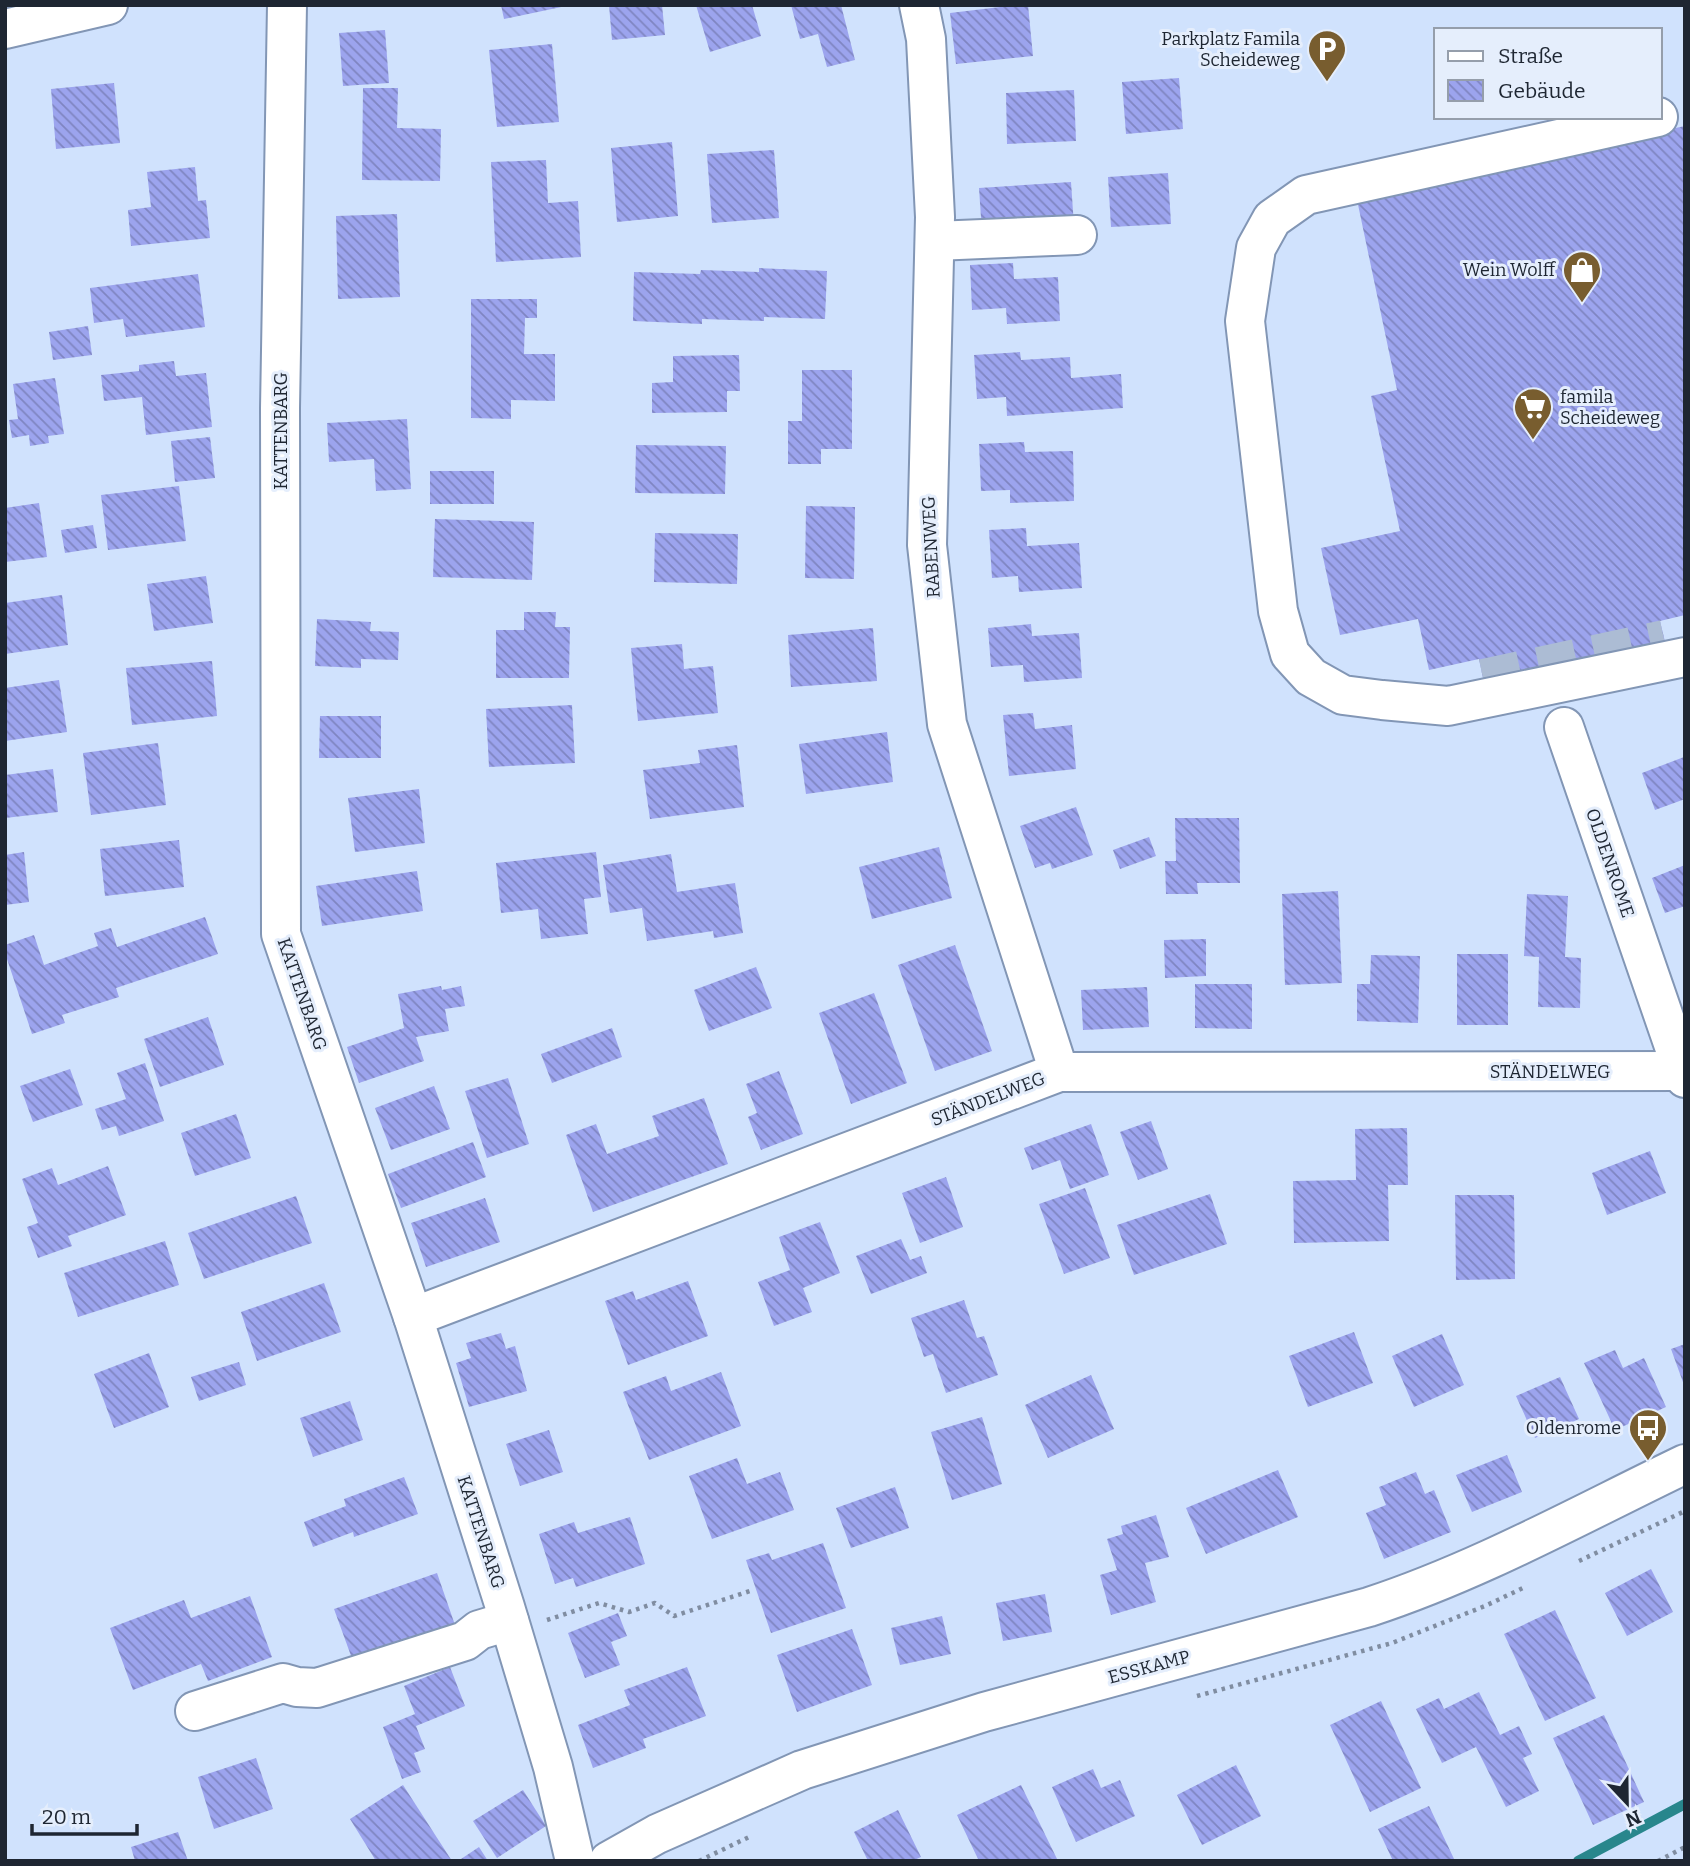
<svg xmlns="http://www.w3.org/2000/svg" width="1690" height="1866" font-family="Bitter,serif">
	<defs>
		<pattern id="building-back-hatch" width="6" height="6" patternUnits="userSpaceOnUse" patternTransform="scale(1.75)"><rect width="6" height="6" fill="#9ca4ee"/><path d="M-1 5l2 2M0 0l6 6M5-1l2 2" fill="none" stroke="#7f85c1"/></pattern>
	</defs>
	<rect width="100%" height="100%" fill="#d0e2fd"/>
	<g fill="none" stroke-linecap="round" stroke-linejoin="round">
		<!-- stream -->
		<path stroke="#28868c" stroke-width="10" d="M1578,1861L1685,1804"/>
	</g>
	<!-- building -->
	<g fill="url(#building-back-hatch)">
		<path d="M501,5H566V6L504,19Z"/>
		<path d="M609,5H662L665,35L612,40Z"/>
		<path d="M696,5H752L761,36L710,52Z"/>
		<path d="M791,5H841L855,60L827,67L818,34L800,39Z"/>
		<path d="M1017,5H1028L1033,56L956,64L950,13Z"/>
		<path d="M385,30L389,83L343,86L339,33Z"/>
		<path d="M552,44L559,122L497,127L489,50Z"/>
		<path d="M1179,78L1183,129L1126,134L1122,82Z"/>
		<path d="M114,83L120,143L56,149L51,89Z"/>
		<path d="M363,88H398L397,128L441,129L440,181L362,180Z"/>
		<path d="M1074,90L1076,141L1007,144L1006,93Z"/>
		<path d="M1685,126V615L1660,621L1667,650L1485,688L1479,659L1429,670L1418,619L1340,635L1321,548L1400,531L1371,396L1397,390L1356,195Z"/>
		<path d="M672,142L678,216L617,222L611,148Z"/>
		<path d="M774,150L779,218L712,223L707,154Z"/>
		<path d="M546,160L548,203L578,201L581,257L496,262L491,162Z"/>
		<path d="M195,167L198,201L206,200L210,238L131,246L128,210L151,207L147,172Z"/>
		<path d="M1168,173L1171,224L1111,227L1108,177Z"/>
		<path d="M1071,182L1074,226L982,232L979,188Z"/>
		<path d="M397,214L400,297L338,299L336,216Z"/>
		<path d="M1013,263L1014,279L1058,277L1060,321L1007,324L1006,308L972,310L970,265Z"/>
		<path d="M759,268L827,271L825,319L764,317V321L702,319V324L633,321L634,272L700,274L701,270L759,272Z"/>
		<path d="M198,274L205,327L126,337L123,319L94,323L90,288Z"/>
		<path d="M471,299H537V318H525L524,354H555V401L511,400V419L471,418Z"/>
		<path d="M88,326L92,355L53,360L49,332Z"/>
		<path d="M1020,352L1021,360L1070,357L1071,378L1121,374L1123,408L1007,416L1006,397L977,399L974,355Z"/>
		<path d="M739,355L740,391H727V412L652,413V383L673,382V356Z"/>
		<path d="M174,361L176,376L206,373L212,427L146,435L142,397L104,401L101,375L139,371V365Z"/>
		<path d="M802,370H852V449H821V464H788V421H802Z"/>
		<path d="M55,378L64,434L48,436L49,443L30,446L29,435L12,438L9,420L18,419L13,384Z"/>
		<path d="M407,419L411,489L376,491L374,459L329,462L327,423Z"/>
		<path d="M210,437L215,478L175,482L171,441Z"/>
		<path d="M1024,442L1025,452L1073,451L1074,501L1010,503V490L981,491L979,444Z"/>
		<path d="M636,445L726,446L725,494L635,493Z"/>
		<rect x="430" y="471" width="64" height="33"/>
		<path d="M179,486L186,541L108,550L101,495Z"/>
		<path d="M39,503L47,557L5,562V508Z"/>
		<path d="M806,506L855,507L854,579L805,578Z"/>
		<path d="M435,519L534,522L532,580L433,577Z"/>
		<path d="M93,525L97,548L65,553L61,530Z"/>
		<path d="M1026,528L1027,546L1079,543L1082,588L1019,592L1018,576L992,578L989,530Z"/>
		<path d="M655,533L738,534L737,584L654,582Z"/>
		<path d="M206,576L213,623L154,631L147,584Z"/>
		<path d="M62,595L68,645L5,654V603Z"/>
		<path d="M524,612H556L555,627H570L569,678H496V630H524Z"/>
		<path d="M317,619L371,622L370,631L399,632L398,660L361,659V668L315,666Z"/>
		<path d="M1031,624L1032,636L1079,633L1082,678L1024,682L1023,665L991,667L988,628Z"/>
		<path d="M873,628L877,681L791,687L788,635Z"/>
		<path d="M682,644L684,669L713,666L718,713L638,721L631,648Z"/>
		<path d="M212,661L217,716L132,725L126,668Z"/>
		<path d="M59,680L67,732L5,741V688Z"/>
		<path d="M572,705L575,763L489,767L486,709Z"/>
		<path d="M1033,713L1035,729L1072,725L1076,769L1009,776L1003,715Z"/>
		<path d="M320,716H381V758H319Z"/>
		<path d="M887,732L893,782L806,794L799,744Z"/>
		<path d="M158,743L166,805L91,815L83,753Z"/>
		<path d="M737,745L744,807L650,819L643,770L700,763L698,750Z"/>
		<path d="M1684,757L1685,799L1655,810L1642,773Z"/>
		<path d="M53,769L58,812L5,818V775Z"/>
		<path d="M419,789L425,843L355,852L348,798Z"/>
		<path d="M1076,807L1093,855L1052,869L1050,863L1035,868L1020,826Z"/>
		<path d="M1175,818H1239L1240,883H1197L1198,894H1166L1165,861H1176Z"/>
		<path d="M1149,837L1156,856L1120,869L1113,850Z"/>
		<path d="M179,840L184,887L105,896L100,849Z"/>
		<path d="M939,847L952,898L872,919L859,867Z"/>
		<path d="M24,852L29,902L5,905V855Z"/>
		<path d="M596,852L601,897L584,899L588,934L541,939L538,909L501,913L496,863Z"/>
		<path d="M671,854L677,892L735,883L743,933L714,938L713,931L647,941L642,908L610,913L603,865Z"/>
		<path d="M1685,865V906L1665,913L1652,878Z"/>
		<path d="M417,871L423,911L322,926L316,886Z"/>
		<path d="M1338,891L1342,983L1285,985L1282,894Z"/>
		<path d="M1527,894L1568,896L1565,957L1581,958L1580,1008L1538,1007L1539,957L1524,956Z"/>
		<path d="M205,917L218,954L116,988L119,997L62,1015L65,1023L32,1034L5,953V945L34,935L44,965L98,946L94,933L111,928L117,947Z"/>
		<path d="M1206,939V976L1165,978L1164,940Z"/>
		<path d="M955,945L992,1051L935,1071L898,965Z"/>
		<rect x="1457" y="954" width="51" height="71"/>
		<path d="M1371,955L1420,956L1418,1023L1357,1021V984H1370Z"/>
		<path d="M756,967L772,1008L709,1031L694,990Z"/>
		<path d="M1195,984H1252V1029L1195,1028Z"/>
		<path d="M441,986L442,990L461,986L465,1006L445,1009L449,1031L416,1037L424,1061L359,1083L347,1047L404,1028L398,994Z"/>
		<path d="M1147,987L1149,1027L1083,1030L1081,990Z"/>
		<path d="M874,993L907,1083L851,1104L819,1013Z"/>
		<path d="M208,1017L224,1065L160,1087L144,1039Z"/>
		<path d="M612,1028L622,1057L552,1083L541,1054Z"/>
		<path d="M145,1063L164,1121L119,1136L116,1126L102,1130L95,1109L126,1099L117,1073Z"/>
		<path d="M70,1069L83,1105L33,1122L20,1086Z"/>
		<path d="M779,1071L803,1134L761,1150L748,1117L757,1113L746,1084Z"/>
		<path d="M508,1078L529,1144L487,1158L465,1091Z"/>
		<path d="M434,1086L450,1129L391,1150L375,1108Z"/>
		<path d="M704,1098L728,1164L593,1212L566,1135L596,1124L607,1154L659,1136L652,1116Z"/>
		<path d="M236,1114L251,1158L195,1176L181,1133Z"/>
		<path d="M1151,1121L1168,1169L1138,1180L1120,1132Z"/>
		<path d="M1091,1124L1109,1175L1070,1189L1060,1160L1032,1170L1024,1148Z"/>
		<path d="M1407,1128L1408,1185H1388L1389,1241L1294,1243L1293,1181L1356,1180L1355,1129Z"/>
		<path d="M473,1142L486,1177L401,1208L388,1174Z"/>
		<path d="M1650,1151L1666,1193L1607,1215L1592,1173Z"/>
		<path d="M108,1166L126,1215L68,1236L72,1246L38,1258L27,1227L38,1223L22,1179L52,1168L58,1185Z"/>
		<path d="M946,1177L963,1227L920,1243L902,1193Z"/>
		<path d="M1085,1188L1110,1258L1064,1274L1039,1204Z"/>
		<path d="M1210,1194L1227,1244L1134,1275L1117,1225Z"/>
		<path d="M1455,1195H1514L1515,1279L1456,1280Z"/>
		<path d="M296,1196L312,1243L204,1279L188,1233Z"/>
		<path d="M485,1198L500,1242L426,1267L411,1223Z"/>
		<path d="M820,1222L840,1273L803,1288L812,1312L774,1326L758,1282L790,1270L779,1237Z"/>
		<path d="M901,1239L910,1260L921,1256L927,1273L871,1294L856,1256Z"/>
		<path d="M165,1241L179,1285L78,1317L64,1273Z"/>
		<path d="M688,1281L708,1336L628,1365L605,1301L633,1291L636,1300Z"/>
		<path d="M324,1283L341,1332L257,1361L241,1312Z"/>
		<path d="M964,1300L977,1338L984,1336L998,1375L946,1393L933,1354L924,1357L911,1318Z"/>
		<path d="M1354,1332L1373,1383L1308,1407L1289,1356Z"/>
		<path d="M501,1333L506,1349L515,1346L527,1391L469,1407L456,1363L471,1358L466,1343Z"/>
		<path d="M1442,1334L1464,1385L1414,1407L1392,1356Z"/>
		<path d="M1685,1344V1385H1684L1671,1349Z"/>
		<path d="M1615,1350L1623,1368L1644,1358L1666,1407L1615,1430L1584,1363Z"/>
		<path d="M149,1353L169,1407L114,1428L94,1374Z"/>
		<path d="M239,1362L246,1385L199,1401L191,1377Z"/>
		<path d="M721,1372L741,1426L649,1460L623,1392L666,1376L671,1391Z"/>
		<path d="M1091,1375L1114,1429L1048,1458L1025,1405Z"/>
		<path d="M1560,1377L1579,1419L1535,1438L1516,1396Z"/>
		<path d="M350,1401L363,1440L313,1457L300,1418Z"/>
		<path d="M982,1417L1002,1484L952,1500L931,1432Z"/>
		<path d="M549,1430L563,1472L520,1486L506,1444Z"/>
		<path d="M1507,1455L1522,1492L1472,1512L1456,1475Z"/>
		<path d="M737,1458L747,1484L780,1472L794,1510L712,1539L689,1476Z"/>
		<path d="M1278,1470L1298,1517L1206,1554L1186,1508Z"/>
		<path d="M1416,1472L1425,1494L1434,1490L1451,1532L1384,1559L1366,1513L1386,1505L1379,1487Z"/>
		<path d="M404,1477L418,1514L354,1537L353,1532L313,1547L304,1522L346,1506L344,1499Z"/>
		<path d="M895,1487L909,1528L851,1548L836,1508Z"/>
		<path d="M1156,1515L1169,1557L1145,1563L1156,1602L1111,1615L1100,1575L1117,1570L1107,1539L1123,1534L1121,1526Z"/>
		<path d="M630,1517L645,1564L576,1587L573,1578L555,1584L539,1534L574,1522L578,1533Z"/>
		<path d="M823,1543L846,1608L771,1633L746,1560L769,1553L772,1560Z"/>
		<path d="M1651,1569L1673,1612L1627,1636L1605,1593Z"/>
		<path d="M437,1573L456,1628L354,1664L334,1609Z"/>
		<path d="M1045,1594L1052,1632L1003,1641L996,1603Z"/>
		<path d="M250,1596L272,1657L208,1681L201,1664L133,1690L110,1628L184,1600L191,1618Z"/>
		<path d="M1555,1610L1596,1698L1545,1721L1504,1634Z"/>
		<path d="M618,1613L627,1636L611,1642L620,1665L585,1678L568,1633Z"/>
		<path d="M942,1616L951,1654L900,1665L891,1628Z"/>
		<path d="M852,1629L872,1685L797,1712L777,1655Z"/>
		<path d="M450,1667L465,1706L416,1726L425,1749L414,1753L421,1772L402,1779L383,1727L415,1714L404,1686Z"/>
		<path d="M687,1667L706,1716L643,1739L646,1748L593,1768L578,1725L630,1705L624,1690Z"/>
		<path d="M1479,1692L1500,1735L1519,1726L1532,1754L1523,1758L1539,1791L1506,1807L1476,1747L1442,1763L1416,1709L1439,1698L1444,1709Z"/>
		<path d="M1381,1701L1421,1788L1370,1812L1330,1725Z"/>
		<path d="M1604,1715L1644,1802L1593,1825L1553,1738Z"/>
		<path d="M256,1758L273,1809L214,1829L198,1777Z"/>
		<path d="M1236,1765L1261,1816L1202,1845L1177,1795Z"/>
		<path d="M1093,1769L1101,1788L1120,1780L1135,1816L1076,1842L1052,1787Z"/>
		<path d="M403,1785L452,1861H376L350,1819Z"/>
		<path d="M1021,1785L1058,1861H979L957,1815Z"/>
		<path d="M523,1790L546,1826L497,1858L473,1821Z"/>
		<path d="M1429,1806L1455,1861H1393L1378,1829Z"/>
		<path d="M898,1810L921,1857L912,1861H868L854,1832Z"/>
		<path d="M178,1832L188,1861H135L131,1847Z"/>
		<path d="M479,1847L488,1861H458Z"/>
	</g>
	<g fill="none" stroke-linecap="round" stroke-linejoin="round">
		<!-- minor-tunnel -->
		<path stroke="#acbcd4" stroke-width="38" stroke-dasharray="38 19" stroke-linecap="butt" d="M1483,678L1664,639"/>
		<defs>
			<g id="minor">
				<path d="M287,5L280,408L281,934L413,1317L505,1607L553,1767L575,1861"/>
				<path d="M919,5L926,39L935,217L927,545L947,724L1059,1072"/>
				<path d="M5,29L108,5"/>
				<path d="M1658,117L1306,195L1272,219L1256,248L1245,321L1278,611L1290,654L1311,677L1343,695L1382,700L1448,706L1685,657"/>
				<path d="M935,241L1077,235"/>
				<path d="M1564,727L1685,1078"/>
				<path d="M413,1317L1059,1072L1682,1071"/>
				<path d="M195,1711L283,1683L297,1687L317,1688L465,1641L479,1630L509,1621"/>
				<path d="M609,1861L657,1834L802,1770L984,1712L1369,1607C1479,1571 1581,1514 1685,1464"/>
			</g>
		</defs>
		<!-- minor casing -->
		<use href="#minor" stroke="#8296b5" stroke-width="42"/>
		<!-- path -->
		<g stroke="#808da1" stroke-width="4.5" stroke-dasharray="3.5 5" stroke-linecap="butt">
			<path d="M1579,1561L1685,1511"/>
			<path d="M547,1620L599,1603L629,1612L655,1603L674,1616L753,1590"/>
			<path d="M1197,1696L1392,1643L1485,1606L1523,1588"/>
			<path d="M699,1861L749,1837"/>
			<path d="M1658,1861L1685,1847"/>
		</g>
		<!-- minor -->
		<use href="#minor" stroke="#fff" stroke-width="38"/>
	</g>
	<!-- icons -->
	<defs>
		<symbol id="parking-pin" viewBox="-11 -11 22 30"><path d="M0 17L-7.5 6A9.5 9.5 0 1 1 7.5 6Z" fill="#785d2f" stroke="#e5eefc"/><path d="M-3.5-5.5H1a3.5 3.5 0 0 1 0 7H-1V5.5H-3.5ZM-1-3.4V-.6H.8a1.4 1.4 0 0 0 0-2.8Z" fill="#fff"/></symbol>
		<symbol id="shop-pin" viewBox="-11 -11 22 30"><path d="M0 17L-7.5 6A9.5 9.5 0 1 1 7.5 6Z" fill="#785d2f" stroke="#e5eefc"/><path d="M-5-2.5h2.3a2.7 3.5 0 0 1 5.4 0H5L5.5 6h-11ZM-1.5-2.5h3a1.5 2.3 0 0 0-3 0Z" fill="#fff"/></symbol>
		<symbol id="supermarket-pin" viewBox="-11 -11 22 30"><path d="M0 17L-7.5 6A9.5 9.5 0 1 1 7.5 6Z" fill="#785d2f" stroke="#e5eefc"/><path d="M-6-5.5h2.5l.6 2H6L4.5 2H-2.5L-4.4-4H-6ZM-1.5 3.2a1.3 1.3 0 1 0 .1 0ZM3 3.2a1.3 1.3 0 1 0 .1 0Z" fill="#fff"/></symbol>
		<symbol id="bus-pin" viewBox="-11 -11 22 30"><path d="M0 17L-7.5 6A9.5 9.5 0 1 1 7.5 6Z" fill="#785d2f" stroke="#e5eefc"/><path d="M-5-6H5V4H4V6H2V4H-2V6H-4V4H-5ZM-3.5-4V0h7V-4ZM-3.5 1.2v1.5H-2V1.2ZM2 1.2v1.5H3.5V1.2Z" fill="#fff"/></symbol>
	</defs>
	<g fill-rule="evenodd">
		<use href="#parking-pin" x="1305" y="27" width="44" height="60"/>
		<use href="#shop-pin" x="1560" y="248" width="44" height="60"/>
		<use href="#supermarket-pin" x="1511" y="385" width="44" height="60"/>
		<use href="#bus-pin" x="1626" y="1406" width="44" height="60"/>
	</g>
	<g text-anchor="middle" stroke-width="6" stroke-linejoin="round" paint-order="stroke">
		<!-- poi labels -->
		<g font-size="18" fill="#1e2632" stroke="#e5eefc" text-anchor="end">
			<text x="1300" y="45">Parkplatz Famila<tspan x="1300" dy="21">Scheideweg</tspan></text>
			<text x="1555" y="276">Wein Wolff</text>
			<text x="1560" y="403" text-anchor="start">famila<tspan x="1560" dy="21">Scheideweg</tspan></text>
			<text x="1621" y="1434">Oldenrome</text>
		</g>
		<!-- street labels -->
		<g font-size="18" fill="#1e2632" stroke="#e5eefc">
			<text transform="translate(281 431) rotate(-90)" y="6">KATTENBARG</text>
			<text transform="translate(931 547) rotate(-93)" y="6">RABENWEG</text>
			<text transform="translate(1610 863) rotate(71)" y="6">OLDENROME</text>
			<text transform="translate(302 994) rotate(71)" y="6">KATTENBARG</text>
			<text x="1550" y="1078">STÄNDELWEG</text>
			<text transform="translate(988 1099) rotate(-21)" y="6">STÄNDELWEG</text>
			<text transform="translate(481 1532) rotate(72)" y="6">KATTENBARG</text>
			<text transform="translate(1149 1667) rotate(-15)" y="6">ESSKAMP</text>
		</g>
	</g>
	<!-- border -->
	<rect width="1690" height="1866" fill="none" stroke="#1e2632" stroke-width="14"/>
	<!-- legend -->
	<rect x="1434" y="28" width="228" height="91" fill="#e5eefc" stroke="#959eab" stroke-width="2"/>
	<rect x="1448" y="51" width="35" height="10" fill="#ffffff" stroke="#959eab" stroke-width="2"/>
	<text x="1498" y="63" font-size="21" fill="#1e2632">Straße</text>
	<rect x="1448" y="80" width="35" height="21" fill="url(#building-back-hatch)" stroke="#959eab" stroke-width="2"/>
	<text x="1498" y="98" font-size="21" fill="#1e2632">Gebäude</text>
	<!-- north arrow -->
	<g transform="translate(1627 1803) rotate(158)" stroke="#e5eefc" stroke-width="5" paint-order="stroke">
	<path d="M0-5L12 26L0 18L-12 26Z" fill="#1e2632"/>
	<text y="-10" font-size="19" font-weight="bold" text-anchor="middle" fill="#1e2632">N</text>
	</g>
	<!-- scale -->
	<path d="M32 1824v10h105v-10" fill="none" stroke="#1e2632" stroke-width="3.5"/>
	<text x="42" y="1824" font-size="21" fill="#1e2632" stroke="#e5eefc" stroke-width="5" paint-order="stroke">20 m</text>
</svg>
